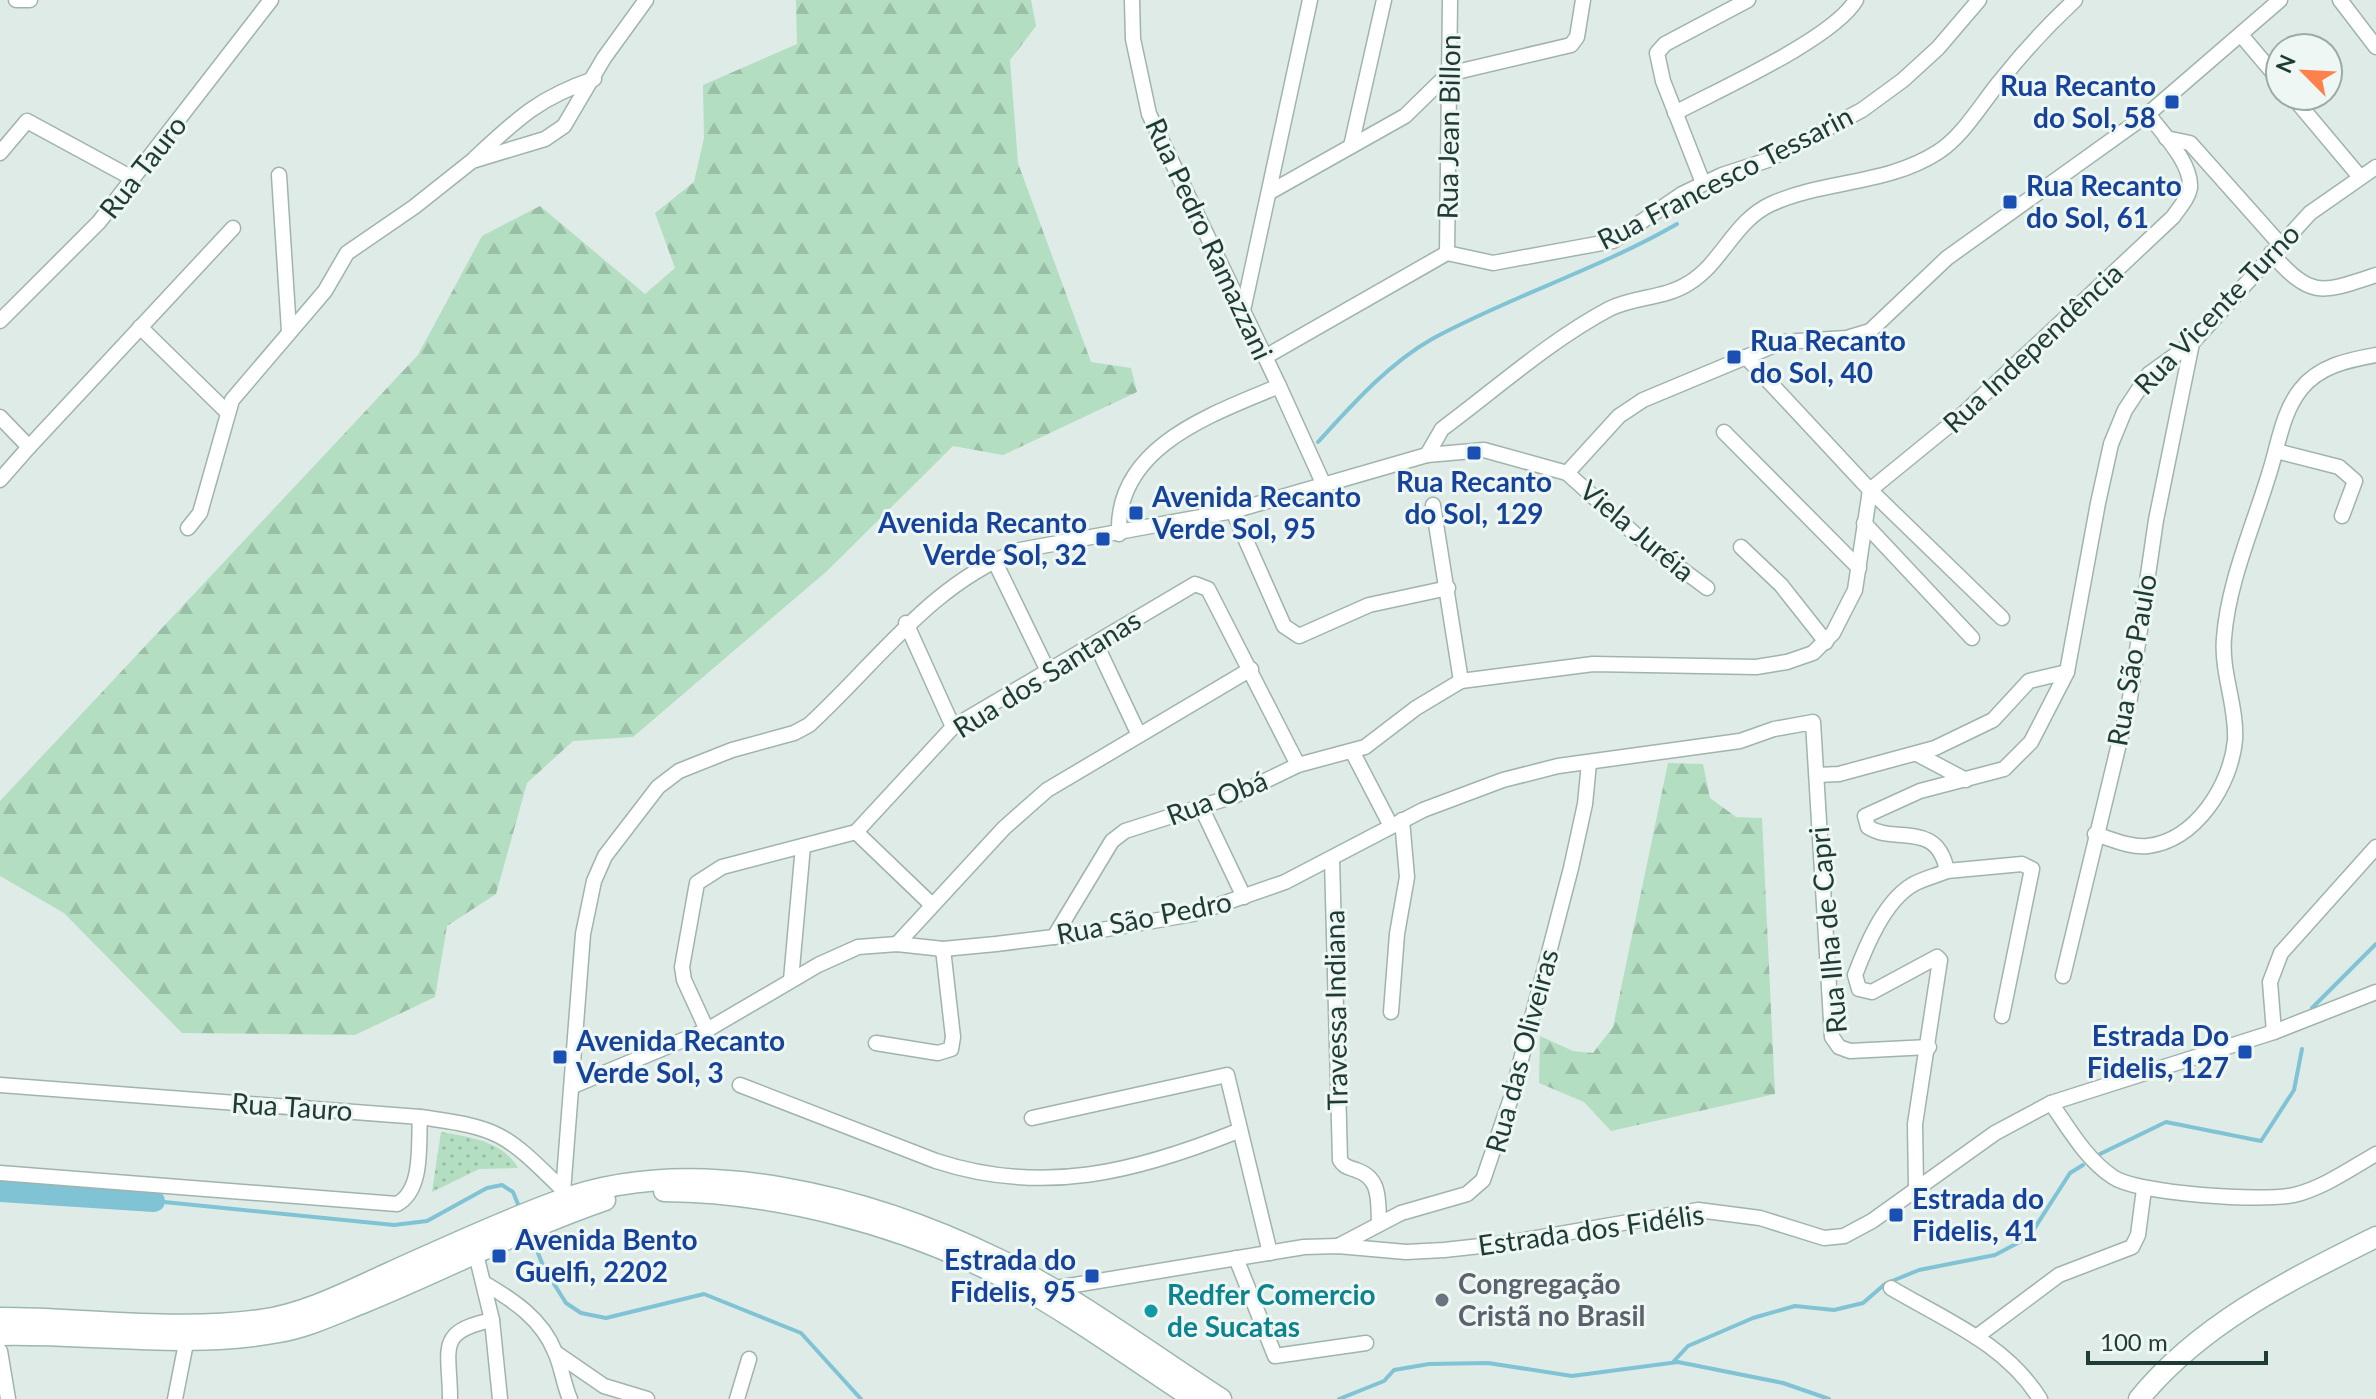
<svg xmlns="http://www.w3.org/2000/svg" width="2376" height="1399" font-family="Lato,sans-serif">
	<defs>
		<pattern id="green-dots" width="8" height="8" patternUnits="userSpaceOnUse" patternTransform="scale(2)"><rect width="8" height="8" fill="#b4dec2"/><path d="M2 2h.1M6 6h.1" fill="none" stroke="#9abfa7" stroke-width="1.8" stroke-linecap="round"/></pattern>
		<pattern id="forest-firs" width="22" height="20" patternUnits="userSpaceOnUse" patternTransform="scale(2)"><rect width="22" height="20" fill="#b4dec2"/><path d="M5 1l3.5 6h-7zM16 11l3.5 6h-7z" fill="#9abfa7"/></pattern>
	</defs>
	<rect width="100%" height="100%" fill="#deebe6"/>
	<!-- green -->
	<path fill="url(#green-dots)" d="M441,1132C469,1137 503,1141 518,1168L479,1169L432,1192Z"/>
	<!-- forest -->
	<g fill="url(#forest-firs)">
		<path d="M796,0H1031L1036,26L1010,60L1018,163L1091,362L1131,368L1137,392L1003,455L953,446L827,571L633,737L573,741L527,783L496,894L447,926L435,997L355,1035L182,1033L64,913L0,876V801L418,355L482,236L540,206L645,294L675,268L655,213L694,182L704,138L703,85L797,44Z"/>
		<path d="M1668,763L1703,764L1710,798L1736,817L1762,818L1775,1094L1611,1131L1584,1102L1539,1083L1540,1036L1573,1051L1593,1053L1613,1027Z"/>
	</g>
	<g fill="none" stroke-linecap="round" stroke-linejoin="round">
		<!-- stream -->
		<g stroke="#80c3d5" stroke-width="4">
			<path d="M1318,442C1352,405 1388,364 1432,339C1511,296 1599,269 1677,224"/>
			<path d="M2312,1008L2376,944"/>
			<path d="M2100,1154L2166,1122L2261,1141L2294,1090L2302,1049"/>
			<path d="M154,1201L394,1225L427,1221L487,1188L502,1185L513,1192L520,1209"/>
			<path d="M531,1236L544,1268L566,1303L581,1313L606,1318L704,1294L801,1333L861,1399"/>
			<path d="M1674,1361L1688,1346L1753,1318L1795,1306L1834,1310L1863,1303L1885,1284L1919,1270L1995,1255L2029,1237L2070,1173L2083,1165"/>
			<path d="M1339,1399L1384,1381L1394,1370L1429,1364L1488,1363L1572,1376L1678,1362L1783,1383L1829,1399"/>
		</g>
		<!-- river -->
		<path stroke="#80c3d5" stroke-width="22" d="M0,1191L154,1201"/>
		<defs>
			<g id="street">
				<path d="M16,0H30"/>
				<path d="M2340,0L2376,47"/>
				<path d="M2241,35L2280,81"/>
				<path d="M1448,74L1571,45L1577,37L1583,0"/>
				<path d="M2292,96L2360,177"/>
				<path d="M1675,113C1718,90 1833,39 1856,0"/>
				<path d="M2166,138L2190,143L2279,243"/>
				<path d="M1351,146L1384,0"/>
				<path d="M0,153L27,121L132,178"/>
				<path d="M475,158C517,119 538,98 594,79"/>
				<path d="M279,175L289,331"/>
				<path d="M1703,183L1663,81L1657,53L1665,44L1748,0"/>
				<path d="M1270,192L1405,116L1448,74"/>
				<path d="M1447,253L1450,0"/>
				<path d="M2271,253C2311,298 2320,294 2376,275"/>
				<path d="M1244,306L1310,0"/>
				<path d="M0,321L99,222L271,0"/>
				<path d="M140,327L227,412"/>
				<path d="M1265,357L1447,253L1493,263L1613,241L1682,194L1722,175L1768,160L1862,110L1903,80L1938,48L1979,0"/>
				<path d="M1746,357L1870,490L2002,618"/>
				<path d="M1279,386L1323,483"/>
				<path d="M0,417L29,447L0,480"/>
				<path d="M1724,432L1859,568"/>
				<path d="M29,447L233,228"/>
				<path d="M2276,451L2339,467L2355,481L2342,516"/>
				<path d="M1427,455L1442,429C1496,389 1549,341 1609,309C1635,296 1664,299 1689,283C1722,263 1734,221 1771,204C1824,180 1887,185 1938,152C1964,135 1981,104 2001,80C2024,51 2048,25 2075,0"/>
				<path d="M1567,473L1637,536L1707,588"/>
				<path d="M1433,505L1461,681"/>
				<path d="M1233,511L1284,626L1299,636L1369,605L1448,588"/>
				<path d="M1864,523L1972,638"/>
				<path d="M188,528L200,513L232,400L325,291L347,253L414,207L472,161L545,139L564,126L604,58L646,0"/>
				<path d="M1119,534C1115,446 1213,414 1279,386L1149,114L1133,39L1132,0"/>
				<path d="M1741,547L1781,585L1826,642"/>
				<path d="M994,560L1047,669"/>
				<path d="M906,623L953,727"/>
				<path d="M1096,644L1139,735"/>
				<path d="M1353,753L1391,826"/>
				<path d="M1917,754L1966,780"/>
				<path d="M1818,775L1839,774L1935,748L1993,720L2029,681L2067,672"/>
				<path d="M1202,809L1244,897"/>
				<path d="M856,832L932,905"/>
				<path d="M2095,834C2111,839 2131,848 2148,846C2196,840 2231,785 2235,740C2237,706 2221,673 2224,638C2228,583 2253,527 2269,474C2278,447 2282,412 2301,389C2319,366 2348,360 2376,355"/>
				<path d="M1332,859L1340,1160C1344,1167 1348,1167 1356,1170C1381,1178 1378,1200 1379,1223"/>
				<path d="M1947,871L2022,864L2032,869L2002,1016"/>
				<path d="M1054,937L1112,841L1125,831L1234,796L1298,765L1365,747L1416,708L1461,681L1593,664L1756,667L1787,662L1813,653L1833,633L1855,590L1870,490L1962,415L2173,217C2179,208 2188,199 2190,188C2192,163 2162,133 2148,114"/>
				<path d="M897,944L1004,828L1047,790L1251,669"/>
				<path d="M2063,976L2130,698L2156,520L2192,343"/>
				<path d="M791,980L803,846"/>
				<path d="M1391,1012L1397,934L1407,877L1402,820"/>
				<path d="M707,1030L684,980L682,967L697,883L722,867L856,832L953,727L1195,584L1208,589L1298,765"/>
				<path d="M2274,1032L2270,982L2281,953L2376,847"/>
				<path d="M876,1043L938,1053L951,1049L953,1037L943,949"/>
				<path d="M0,1085L420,1117C499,1128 504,1132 561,1188"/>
				<path d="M740,1085L936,1161C1043,1196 1136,1172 1238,1131"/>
				<path d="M573,1086L707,1030L818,965L858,947L897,944L943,949L996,944L1078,934L1193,914L1285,882L1423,810L1503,780L1558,766L1740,741L1774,729L1813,722L1832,1037L1839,1047L1850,1051L1929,1047"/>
				<path d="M2051,1103C2069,1129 2086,1159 2113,1177C2138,1194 2264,1202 2294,1195C2323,1188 2350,1169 2376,1154"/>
				<path d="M1032,1118L1227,1075L1270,1253"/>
				<path d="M0,1173L397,1204C424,1190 418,1143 420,1117"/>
				<path d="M1916,1187L1915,1124L1940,960L1937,957L1872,992L1859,989L1855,975C1866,946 1884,902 1912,885C1922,879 1936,876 1947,871C1937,819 1895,845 1868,827L1865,816L1920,791L2004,769L2031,742L2067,672L2098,503L2111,444L2125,410L2149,374L2192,343L2310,213L2376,167"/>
				<path d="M562,1205L583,934L594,881L605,856L658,787L679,771L732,750L794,733L809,725C877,663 931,583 1020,550L1233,511L1427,455L1484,450L1567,473L1619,416L1643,400L1782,342L1847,338L1870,331L1947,258L2148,114L2280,0"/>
				<path d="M474,1246L492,1320L500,1399"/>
				<path d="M1338,1246L1401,1213L1467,1194L1483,1180L1511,1098L1571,868L1585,804L1589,763"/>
				<path d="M1236,1258L1275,1356L1366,1343"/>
				<path d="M484,1283C513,1300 542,1319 555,1352C562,1367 563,1383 570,1399"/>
				<path d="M1891,1288C1945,1320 2006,1344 2040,1399"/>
				<path d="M1050,1289L1304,1247L1338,1246L1406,1252L1444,1250L1508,1243L1698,1210L1760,1218L1824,1238L1844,1236L1872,1221L1995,1133L2051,1103L2274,1032L2376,992"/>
				<path d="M1976,1337L2059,1275L2132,1247L2138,1235L2144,1189"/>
				<path d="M0,1351L8,1399"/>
				<path d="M556,1353L604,1386L647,1399"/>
				<path d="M175,1399L188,1333"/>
				<path d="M450,1399C450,1349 435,1332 492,1320"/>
				<path d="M737,1399L749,1359"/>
			</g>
			<g id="secondary">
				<path d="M664,1191C776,1192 900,1224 999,1275C1066,1310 1130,1357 1194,1399"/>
				<path d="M0,1318C87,1318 174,1332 261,1320C305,1314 349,1291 389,1273C445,1248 500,1222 558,1201C695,1150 872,1197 1000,1260C1077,1298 1148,1352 1221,1399"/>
				<path d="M0,1335C93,1333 187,1349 279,1332C308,1327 337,1313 365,1302C446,1269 523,1228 605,1200"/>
				<path d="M2139,1399C2201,1323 2290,1280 2376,1237"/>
			</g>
		</defs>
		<!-- street casing -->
		<use href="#street" stroke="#a1b3ad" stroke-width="17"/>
		<!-- secondary casing -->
		<use href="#secondary" stroke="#9cb7af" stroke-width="23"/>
		<!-- street -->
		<use href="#street" stroke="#fff" stroke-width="14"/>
		<!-- secondary -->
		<use href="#secondary" stroke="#fff" stroke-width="20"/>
	</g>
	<!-- markers -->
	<g fill="#1a4fb4" stroke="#eef7f3" stroke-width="3">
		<rect x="2164" y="94" width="16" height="16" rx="4"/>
		<rect x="2002" y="194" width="16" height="16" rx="4"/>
		<rect x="1726" y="349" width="16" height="16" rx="4"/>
		<rect x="1466" y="445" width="16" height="16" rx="4"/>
		<rect x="1128" y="505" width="16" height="16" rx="4"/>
		<rect x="1095" y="531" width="16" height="16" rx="4"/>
		<rect x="2237" y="1044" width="16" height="16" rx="4"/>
		<rect x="552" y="1049" width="16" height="16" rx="4"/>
		<rect x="1888" y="1207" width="16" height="16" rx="4"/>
		<rect x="491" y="1248" width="16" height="16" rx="4"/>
		<rect x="1084" y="1268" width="16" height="16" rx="4"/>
	</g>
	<circle fill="#6b7280" stroke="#eef7f3" stroke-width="3" cx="1442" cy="1300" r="8"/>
	<circle fill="#0f9aa8" stroke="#eef7f3" stroke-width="3" cx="1151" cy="1311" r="8"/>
	<g text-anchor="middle" stroke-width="6" stroke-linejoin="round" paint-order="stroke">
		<!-- transit labels -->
		<g font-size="28" font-weight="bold" fill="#164399" stroke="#eef7f3" text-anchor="start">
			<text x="2156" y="96" text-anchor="end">Rua Recanto<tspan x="2156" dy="32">do Sol, 58</tspan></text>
			<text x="2026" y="196">Rua Recanto<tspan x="2026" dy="32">do Sol, 61</tspan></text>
			<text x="1750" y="351">Rua Recanto<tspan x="1750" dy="32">do Sol, 40</tspan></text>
			<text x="1474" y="492" text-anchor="middle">Rua Recanto<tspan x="1474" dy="32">do Sol, 129</tspan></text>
			<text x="1152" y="507">Avenida Recanto<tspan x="1152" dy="32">Verde Sol, 95</tspan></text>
			<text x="1087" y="533" text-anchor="end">Avenida Recanto<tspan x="1087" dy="32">Verde Sol, 32</tspan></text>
			<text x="2229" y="1046" text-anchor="end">Estrada Do<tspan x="2229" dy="32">Fidelis, 127</tspan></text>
			<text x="576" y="1051">Avenida Recanto<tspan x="576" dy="32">Verde Sol, 3</tspan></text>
			<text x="1912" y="1209">Estrada do<tspan x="1912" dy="32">Fidelis, 41</tspan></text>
			<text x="515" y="1250">Avenida Bento<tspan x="515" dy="32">Guelfi, 2202</tspan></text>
			<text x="1076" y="1270" text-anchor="end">Estrada do<tspan x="1076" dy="32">Fidelis, 95</tspan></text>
		</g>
		<!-- street labels -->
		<g font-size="28" fill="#1e3b35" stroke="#eef7f3">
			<text transform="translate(1449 127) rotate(-89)" y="10">Rua Jean Billon</text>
			<text transform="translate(143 167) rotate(-52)" y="10">Rua Tauro</text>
			<text transform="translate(1725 178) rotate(-27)" y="10">Rua Francesco Tessarin</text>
			<text transform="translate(1209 239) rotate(65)" y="10">Rua Pedro Ramazzani</text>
			<text transform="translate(2217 309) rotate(-46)" y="10">Rua Vicente Turno</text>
			<text transform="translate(2033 348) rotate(-43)" y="10">Rua Independência</text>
			<text transform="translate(1637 531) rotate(40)" y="10">Viela Juréia</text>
			<text transform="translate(2132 660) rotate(-80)" y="10">Rua São Paulo</text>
			<text transform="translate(1047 674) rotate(-32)" y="10">Rua dos Santanas</text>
			<text transform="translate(1217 798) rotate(-21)" y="10">Rua Obá</text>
			<text transform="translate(1144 918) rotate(-11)" y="10">Rua São Pedro</text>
			<text transform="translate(1828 930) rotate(-95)" y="10">Rua Ilha de Capri</text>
			<text transform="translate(1336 1010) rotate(-91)" y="10">Travessa Indiana</text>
			<text transform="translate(1522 1051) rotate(-75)" y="10">Rua das Oliveiras</text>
			<text transform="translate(292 1107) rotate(4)" y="10">Rua Tauro</text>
			<text transform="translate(1591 1230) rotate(-8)" y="10">Estrada dos Fidélis</text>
		</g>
		<!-- worship labels -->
		<g font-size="28" font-weight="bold" fill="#5b616d" stroke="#eef7f3" text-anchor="start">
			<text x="1458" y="1294">Congregação<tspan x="1458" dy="32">Cristã no Brasil</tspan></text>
		</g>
		<!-- culture labels -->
		<g font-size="28" font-weight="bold" fill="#0d838f" stroke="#eef7f3" text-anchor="start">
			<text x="1167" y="1305">Redfer Comercio<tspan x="1167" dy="32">de Sucatas</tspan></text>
		</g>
	</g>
	<!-- north arrow -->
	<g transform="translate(2304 72) rotate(294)"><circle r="38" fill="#eef7f3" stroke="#9baca7" stroke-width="2"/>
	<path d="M0-6L14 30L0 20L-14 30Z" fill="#fd814a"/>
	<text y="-12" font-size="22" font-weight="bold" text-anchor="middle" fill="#1e3b35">N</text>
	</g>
	<!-- scale -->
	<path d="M2088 1351v12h178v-12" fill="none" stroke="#1e3b35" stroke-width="4"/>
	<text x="2100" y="1351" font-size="24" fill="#1e3b35" stroke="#eef7f3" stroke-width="6" paint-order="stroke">100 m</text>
</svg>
